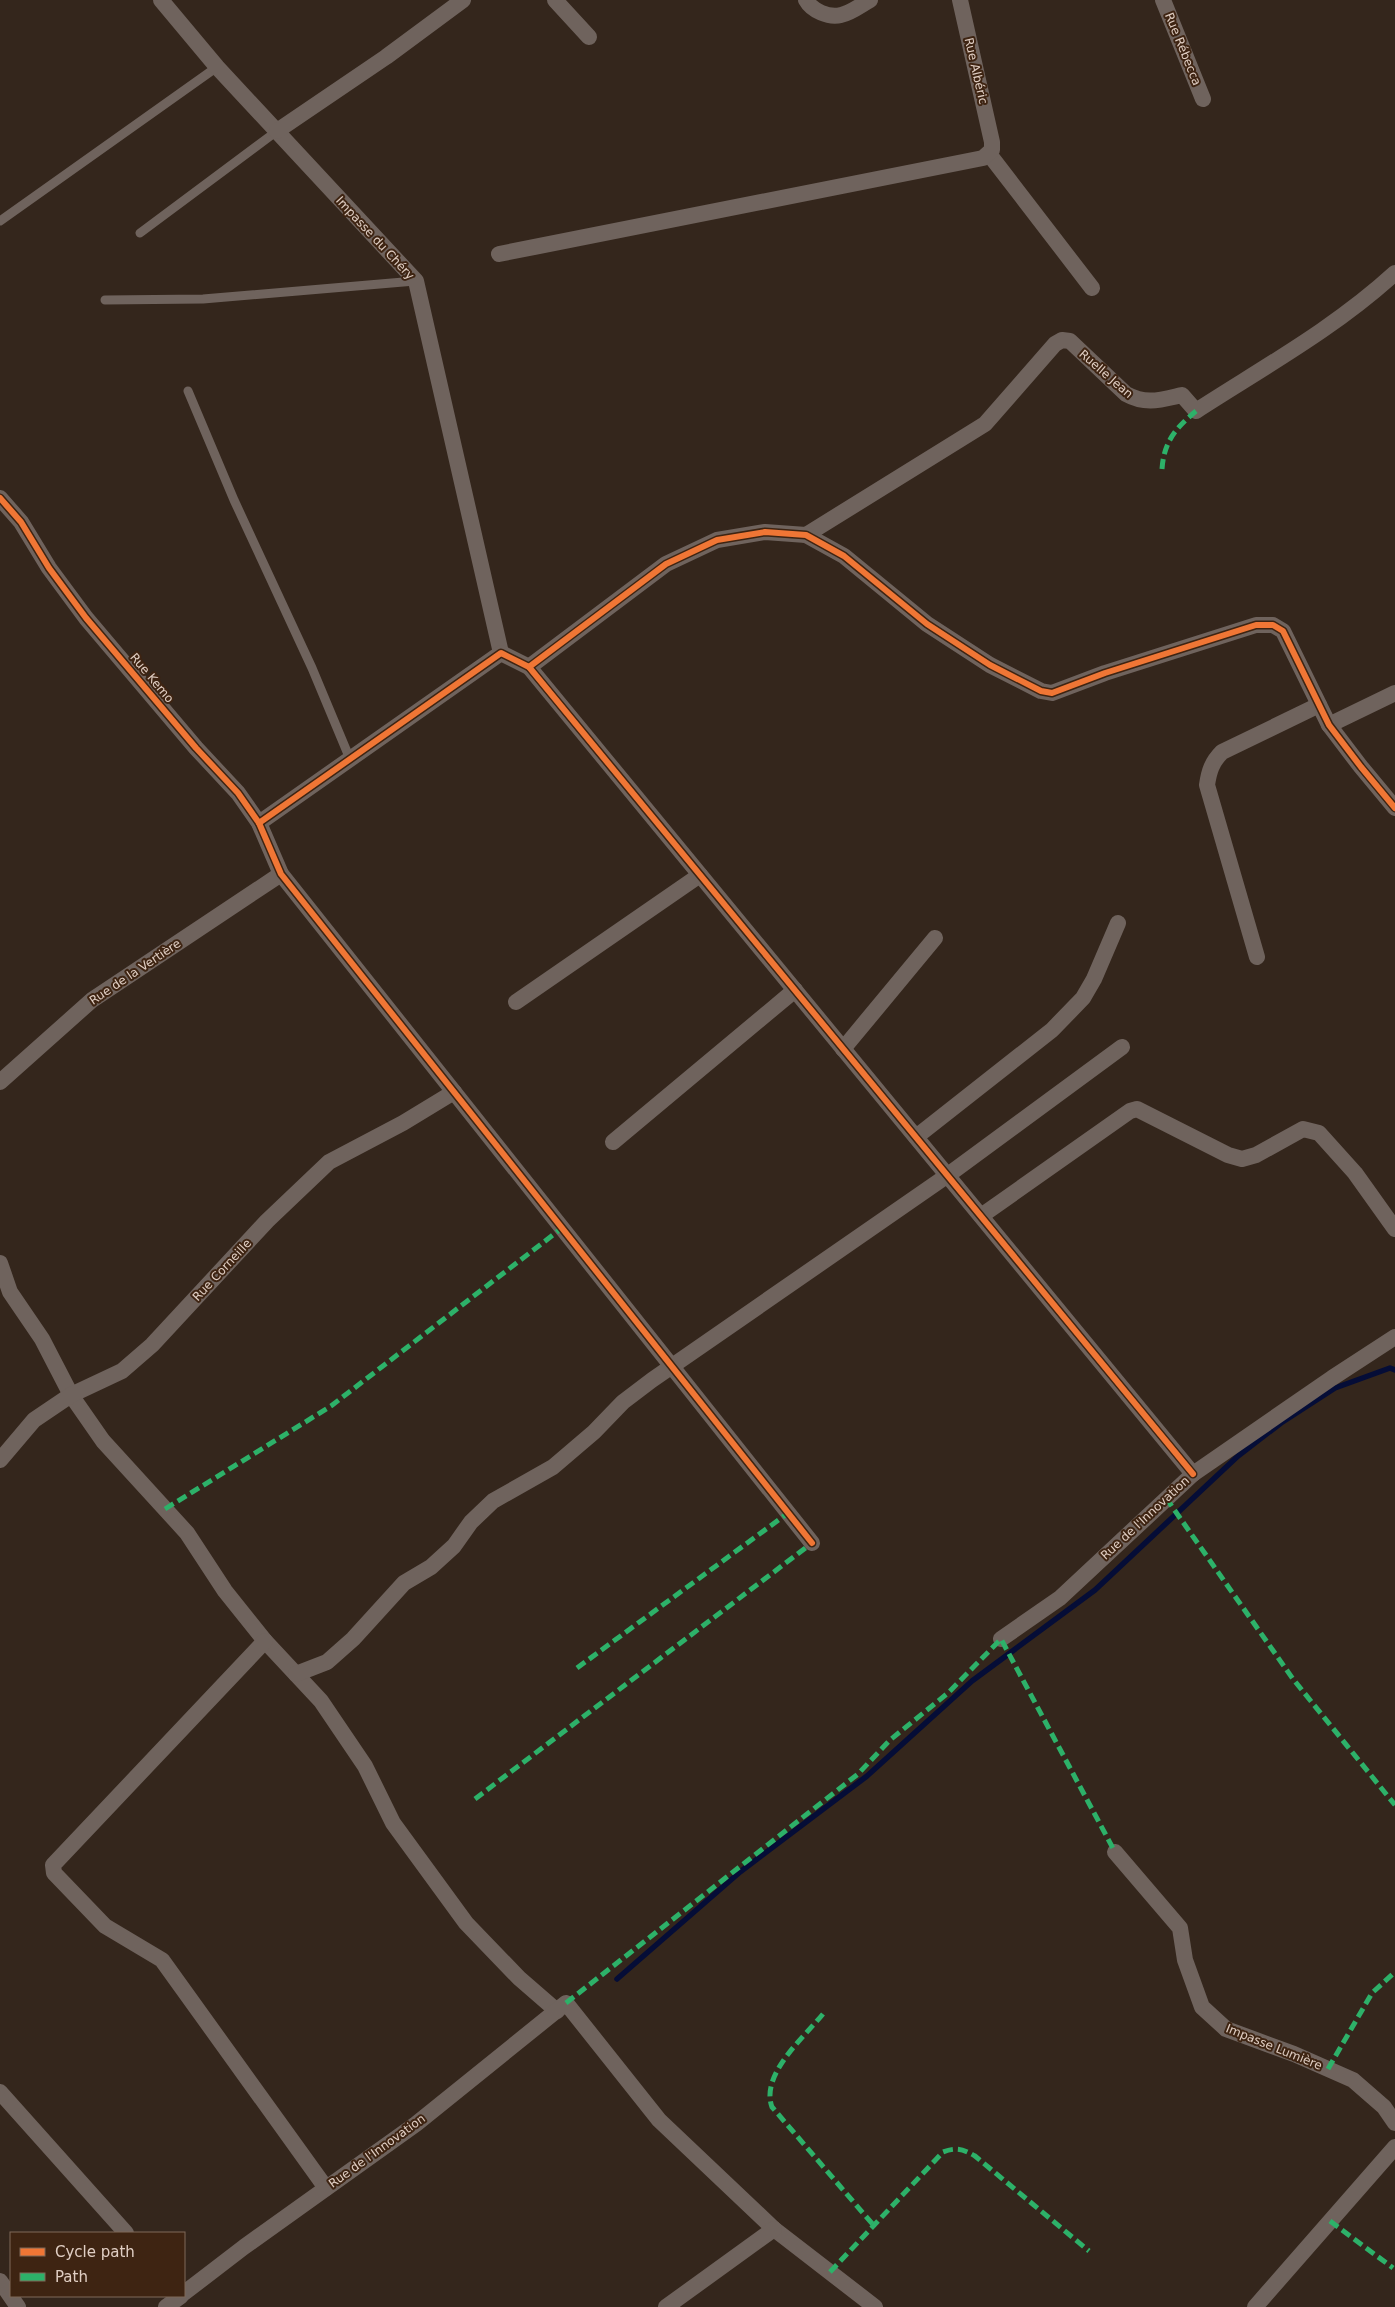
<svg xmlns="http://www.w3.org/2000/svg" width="1395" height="2307" font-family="'DejaVu Sans',sans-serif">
	<rect width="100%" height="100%" fill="#34261c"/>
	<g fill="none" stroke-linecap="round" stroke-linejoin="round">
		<!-- stream -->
		<path stroke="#050d37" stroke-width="5.5" d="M617,1979L740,1872L867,1776L972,1681L1095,1590L1238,1456L1281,1423L1335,1388L1390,1368L1395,1370"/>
		<!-- lane -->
		<g stroke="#6f635d" stroke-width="9">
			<path d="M0,221L217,67"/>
			<path d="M140,233L277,131"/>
			<path d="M105,300L203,299L415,281"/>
			<path d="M188,391L234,500L312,668L350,759"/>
		</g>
		<!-- street -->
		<g stroke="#6f635d" stroke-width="16">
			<path d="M161,0L217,67L416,281L501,653"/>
			<path d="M555,0L589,37"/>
			<path d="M806,0C812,11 829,18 841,15C851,13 861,5 870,0"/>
			<path d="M1163,0L1203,99"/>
			<path d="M277,131L386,57L463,0"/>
			<path d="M989,154L1092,288"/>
			<path d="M499,254L983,158L992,150V142L960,0"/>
			<path d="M0,498L21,522L49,568L86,618L196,748L238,793L259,823L281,874L812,1543"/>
			<path d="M806,535L985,424L1055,344L1062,340L1070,341L1126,394C1146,405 1160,400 1182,395L1196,411C1264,367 1335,328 1395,273"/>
			<path d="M529,667L666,564L717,540L765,532L806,535L844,556L927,624L990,665L1041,691L1052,693L1105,673L1256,625H1273L1283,631L1329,725L1361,767L1395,808"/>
			<path d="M1329,725L1395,693"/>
			<path d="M259,823L501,653L529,667L1193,1474"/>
			<path d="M1257,957L1207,785C1209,771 1212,762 1222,752L1319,705"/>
			<path d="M516,1002L700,875"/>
			<path d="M843,1049L935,938"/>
			<path d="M0,1082L92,1000L281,874"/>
			<path d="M916,1137L1052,1030L1083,998L1094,979L1118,923"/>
			<path d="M613,1142L795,990"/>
			<path d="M981,1216L1130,1111L1137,1109L1228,1155L1242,1159L1256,1155L1303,1129L1319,1133L1355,1173L1395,1229"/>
			<path d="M0,1263L10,1292L42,1339L71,1395L103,1441L187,1533L225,1591L265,1641L321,1701L365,1766L393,1823L466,1923L519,1978L557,2011"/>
			<path d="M0,1460L34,1420L71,1395L122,1371L152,1345L267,1221L329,1162L403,1123L454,1092"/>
			<path d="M1001,1639L1060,1598L1193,1474L1332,1378L1395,1337"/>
			<path d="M265,1641L53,1865L54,1873L105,1926L162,1960L326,2188"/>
			<path d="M296,1674L327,1662L353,1639L404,1583L431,1567L454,1546L471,1522L493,1501L553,1467L594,1432L623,1402L652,1380L948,1175L1122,1047"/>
			<path d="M1115,1852L1180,1928L1185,1960L1202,2007L1226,2029L1294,2054L1353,2080L1384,2107L1395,2123"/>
			<path d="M0,2092L126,2233"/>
			<path d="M0,2281L18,2307"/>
			<path d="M184,2293L244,2247L416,2124L566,2003L659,2120L774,2229L875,2307"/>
			<path d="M166,2307L181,2296"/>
			<path d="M666,2307L774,2229"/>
			<path d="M1255,2307L1395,2147"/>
		</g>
		<!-- quiet -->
		<g stroke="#2db169" stroke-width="5" stroke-dasharray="10 5" stroke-linecap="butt">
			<path d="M1162,469C1164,441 1176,428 1196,411"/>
			<path d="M1166,1498L1293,1679L1395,1805"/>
			<path d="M165,1509L331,1406L562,1228"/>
			<path d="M577,1668L788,1513"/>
			<path d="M475,1799L812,1543"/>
			<path d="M566,2003L858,1774L890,1740L948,1693L1001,1639L1115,1852"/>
			<path d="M823,2014C804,2037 760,2075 772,2107L875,2227"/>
			<path d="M1328,2069L1372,1993L1395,1972"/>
			<path d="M1330,2221L1393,2268"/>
			<path d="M830,2272L943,2152C956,2147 963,2149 975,2156L1089,2251"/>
		</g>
		<defs>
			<g id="cycleway">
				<path d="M0,498L21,522L49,568L86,618L196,748L238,793L259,823L281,874L812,1543"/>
				<path d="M529,667L666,564L717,540L765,532L806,535L844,556L927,624L990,665L1041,691L1052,693L1105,673L1256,625H1273L1283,631L1329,725L1361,767L1395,808"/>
				<path d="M259,823L501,653L529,667L1193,1474"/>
			</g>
		</defs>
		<!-- cycleway casing -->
		<use href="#cycleway" stroke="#3e2412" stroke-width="9"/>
		<!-- cycleway -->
		<use href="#cycleway" stroke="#f07635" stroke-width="6"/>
	</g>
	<g text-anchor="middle" stroke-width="4" stroke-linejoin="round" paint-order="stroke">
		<!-- street labels -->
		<g font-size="12" fill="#e0cec3" stroke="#3e2412">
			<text transform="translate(1183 49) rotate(68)" y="4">Rue Rébecca</text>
			<text transform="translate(976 71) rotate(77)" y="4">Rue Albéric</text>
			<text transform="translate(375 238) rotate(47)" y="4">Impasse du Chéry</text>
			<text transform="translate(1106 374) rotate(41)" y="4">Ruelle Jean</text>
			<text transform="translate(152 678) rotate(50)" y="4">Rue Kemo</text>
			<text transform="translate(135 972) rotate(-34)" y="4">Rue de la Vertière</text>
			<text transform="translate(222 1270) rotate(-47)" y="4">Rue Corneille</text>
			<text transform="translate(1145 1518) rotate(-43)" y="4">Rue de l'Innovation</text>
			<text transform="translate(1274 2047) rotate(22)" y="4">Impasse Lumière</text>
			<text transform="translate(377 2151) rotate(-36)" y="4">Rue de l'Innovation</text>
		</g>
	</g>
	<!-- legend -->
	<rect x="10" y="2232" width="175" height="65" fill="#3e2412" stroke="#7f6859"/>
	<rect x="20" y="2248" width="25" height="8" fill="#f07635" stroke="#7f6859"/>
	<text x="55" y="2257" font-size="15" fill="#e0cec3">Cycle path</text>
	<rect x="20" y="2273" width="25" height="8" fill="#2db169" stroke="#7f6859"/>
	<text x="55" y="2282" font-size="15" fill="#e0cec3">Path</text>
</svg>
